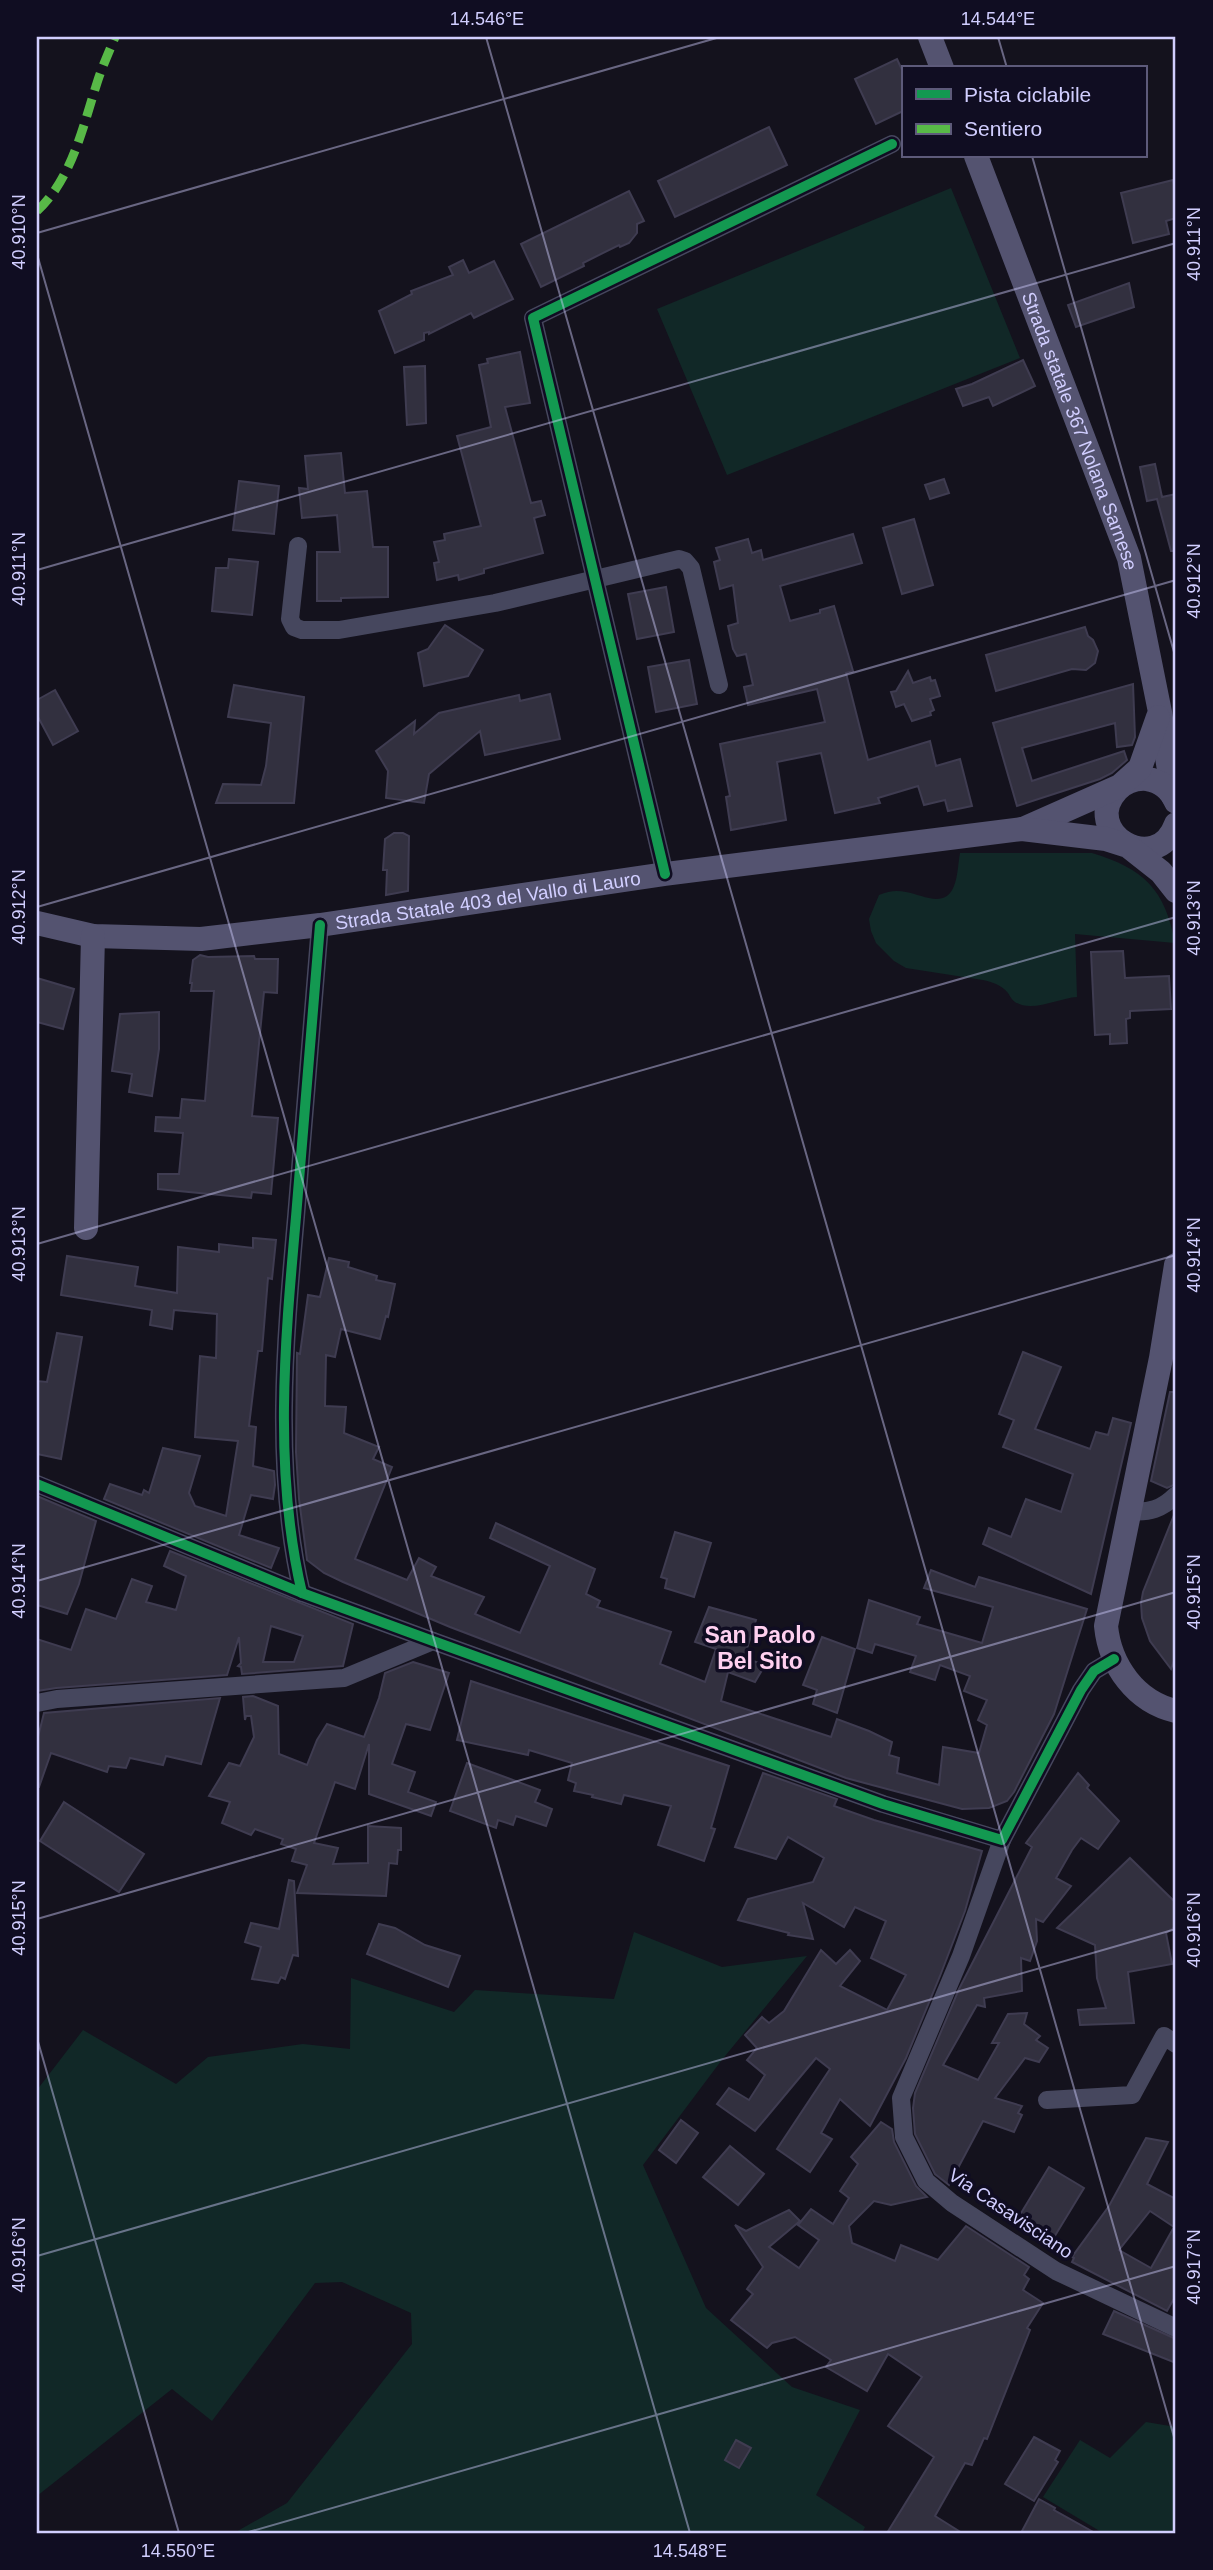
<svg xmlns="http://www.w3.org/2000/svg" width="1213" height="2570" font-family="Arial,sans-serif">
	<rect width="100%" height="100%" fill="#14121d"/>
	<!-- green -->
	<g fill="#112827">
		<path d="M951,188L1020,358L727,475L657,309Z"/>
		<path d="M960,853H1092C1144,869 1165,889 1175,943L1075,934L1077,997C1059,998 1032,1013 1015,1002C1012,1000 1010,996 1008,993C1002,985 992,982 983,980L906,968L894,961L876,943L871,931L869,919L879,895C889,891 896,890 906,892C923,895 945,909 954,886C958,876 958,864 960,853Z"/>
		<path d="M634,1932L722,1967L807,1956L721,2061L643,2165L706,2308L792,2387L860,2410L816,2495L865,2527L862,2533H234L287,2503L412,2344L411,2313L342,2282L315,2283L212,2421L172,2389L37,2496V2090L83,2030L176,2084L208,2057L303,2044L350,2049L351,1978L454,2012L475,1990L614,1999Z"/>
		<path d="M1146,2422L1176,2427V2533H1103L1043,2497L1080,2440L1110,2458Z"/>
	</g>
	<!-- building -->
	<g fill="#32303f" stroke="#3f3c51" stroke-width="2" fill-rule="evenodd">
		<path d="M897,59L903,72V111L876,124L855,79Z"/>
		<path d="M769,127L787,165L675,217L658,181Z"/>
		<path d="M1173,180L1176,195V218L1166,221L1169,234L1133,243L1121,193Z"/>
		<path d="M629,191L644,221L637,224V233L629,243L620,247L619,245L583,263L584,266L541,287L521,244Z"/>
		<path d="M463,260L469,273L494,261L513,299L474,318L471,313L429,334V332L424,333V340L395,353L379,311L412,294L411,291L453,275L449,267Z"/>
		<path d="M1129,283L1134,307L1076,327L1068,305Z"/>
		<path d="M520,352L530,403L505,407L531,503L541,501L545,515L534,518L543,553L484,569V573L459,580L458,575L437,580L434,563L439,562L434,542L445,540L444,534L481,526L457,436L491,427L479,365L488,363L487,359Z"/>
		<path d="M1023,360L1035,386L993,406L989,397L963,406L956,389L972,384Z"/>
		<path d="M425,366L426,423L407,425L404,367Z"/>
		<path d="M341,453L345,493L367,491L373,547H388V597L341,598V601H317V552H340L337,515L302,518L299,488L308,489L305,456Z"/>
		<path d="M1155,464L1162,497L1176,494V551H1171L1157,499L1147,501L1140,467Z"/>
		<path d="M944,479L949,493L930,499L925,485Z"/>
		<path d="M239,481L279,486L274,534L233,530Z"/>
		<path d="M914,519L933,585L902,594L883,528Z"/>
		<path d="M853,534L862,563L780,586L790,621L820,613V610L834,606L853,671L846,673L868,760L930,741L936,766L960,759L972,806L948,811L945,800L924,805L918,786L878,798L880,803L835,813L821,753L777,762L786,820L731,830L726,797L730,796L720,744L825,722L817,689L748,705L744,687L753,685L746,654L737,656L733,649L728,626L738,623L733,585L720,589L714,562L720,560L716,548L748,539L752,553L761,550L763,560Z"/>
		<path d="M229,559L258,562L252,615L212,611L216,568H228Z"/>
		<path d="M666,587L674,632L637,639L628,594Z"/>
		<path d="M445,625L483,650L468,676L424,686L418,653L428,649Z"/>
		<path d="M1085,627L1088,636L1093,640L1098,651L1095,663L1086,670L1072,669L996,691L986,655Z"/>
		<path d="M689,660L697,704L656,712L648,667Z"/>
		<path d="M908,671L913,683L930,677L931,681L935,680L940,696L930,699L934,710L930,712L931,715L912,721L904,704L896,707L891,692L896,691Z"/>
		<path d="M1133,684L1135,737L1132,745L1117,747L1115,723L1022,748L1032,781L1124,751L1127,760L1112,773L1100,779L1017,806L993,723Z"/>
		<path d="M234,685L304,697L294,803H216L223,784L261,785L266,766L271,723L228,717Z"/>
		<path d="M55,690L78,731L53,745L37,715V700Z"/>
		<path d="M550,694L560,739L485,755L480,731L429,774L424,803L386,798L388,771L376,751L415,721L414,734L439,713L519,695L520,701Z"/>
		<path d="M394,833H403L409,836L408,891L386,895L387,870H383L385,839Z"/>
		<path d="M1123,951L1125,978L1169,976L1171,1009L1130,1011V1018L1126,1019L1127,1043L1110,1044V1034L1095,1035L1091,952Z"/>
		<path d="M200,955L208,957L254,956L255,959H278L277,993L264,992L252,1116L278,1118L271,1194L252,1192L251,1198L158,1189V1174H179L183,1133L155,1131L156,1117L180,1118L182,1099L205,1101L214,991H191L192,983H190L193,960Z"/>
		<path d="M37,978L74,989L63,1029L37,1022Z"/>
		<path d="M159,1012V1049L152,1096L129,1092L132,1074L112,1071L120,1014Z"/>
		<path d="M253,1238L276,1240L272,1279L268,1278L262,1351H258L249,1426L256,1427L253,1466L274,1471L275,1485L273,1499L251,1495L239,1535L279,1548L271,1568L104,1499L110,1484L142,1495L144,1490L149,1493L163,1448L200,1456L189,1493L195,1506L226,1516L238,1441L195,1437L200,1356L216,1358L217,1314L174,1310L172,1329L150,1325L152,1310L61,1295L67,1256L138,1267L135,1286L177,1293L178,1247L219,1252V1244L253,1248Z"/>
		<path d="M329,1258L349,1262L348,1267L377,1276L376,1280L395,1284L388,1317L386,1316L380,1339L341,1329L335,1357L326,1355L325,1406L346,1407L344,1433L379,1447L373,1459L392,1467L355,1559L407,1580L419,1558L436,1567L431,1576L484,1597L475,1614L520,1633L550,1566L490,1538L496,1523L595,1569L586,1594L600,1601L597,1607L671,1632L660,1664L705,1682L716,1649L695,1642L709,1607L756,1620L744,1658L765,1665L755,1682L728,1672L721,1701L831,1737L837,1719L869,1731L892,1742L889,1755L899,1758L897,1773L939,1785L943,1747L979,1753L987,1725L978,1720L987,1700L964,1691L970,1676L940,1665L935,1680L910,1672L916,1656L875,1644L872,1653L857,1648L869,1600L920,1617L917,1624L982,1643L993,1607L924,1588L931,1570L975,1587L979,1577L1087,1609L1054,1714L1014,1792L1007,1801L989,1808L962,1809L846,1778L450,1627L343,1582L324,1573L307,1560L299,1499L296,1452L297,1353L300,1354L308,1295L320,1297Z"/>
		<path d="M57,1333L82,1337L61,1459L37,1454V1381L47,1382Z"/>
		<path d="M1023,1352L1061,1367L1035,1429L1090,1449L1096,1432L1108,1435L1113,1418L1131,1423L1091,1594L983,1544L989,1528L1011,1537L1026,1499L1061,1512L1073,1474L1003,1447L1014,1420L999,1414Z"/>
		<path d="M1170,1392H1176V1484L1167,1488L1151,1481Z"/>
		<path d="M37,1496L96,1521L79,1584L67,1614L37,1605Z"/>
		<path d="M1176,1510V1655L1171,1669L1150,1641L1142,1618L1141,1603L1143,1592Z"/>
		<path d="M675,1532L711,1543L694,1597L665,1588L667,1579L661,1577Z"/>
		<path d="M170,1551L353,1624L343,1666L242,1674L241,1667L238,1666L241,1663L239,1637L227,1675L56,1688L37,1691V1639L71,1650L86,1609L116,1619L132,1579L152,1586L146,1602L176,1610L186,1576L164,1566ZM271,1626L303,1636L294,1662H263Z"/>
		<path d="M822,1637L855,1649L837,1713L813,1704L817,1690L803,1685Z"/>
		<path d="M413,1662L449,1673L430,1730L406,1724L392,1764L415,1772L408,1792L436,1802L431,1816L369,1794V1744L355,1789L335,1782L314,1843L338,1848L333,1864L368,1863V1826L401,1828V1850H398L397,1864L389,1863L386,1896L297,1893L307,1865L292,1861L296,1849L281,1844L283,1839L255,1829L251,1835L222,1823L230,1802L209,1796L229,1763L240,1766L254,1737L251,1716H246L245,1720L243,1697L253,1696L278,1706L279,1754L307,1765L317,1740L327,1724L364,1737L379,1698L385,1673Z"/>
		<path d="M471,1681L729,1766L711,1828L715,1829L704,1861L658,1845L671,1806L624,1795L621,1804L592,1797L593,1795L574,1791L576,1783L568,1780L572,1763L529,1750L528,1755L457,1740Z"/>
		<path d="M220,1698L201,1764L166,1756L163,1765L130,1758L126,1768L109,1766L107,1772L51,1753L39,1787H37V1741L44,1713Z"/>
		<path d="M467,1763L540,1790L535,1802L552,1809L546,1826L516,1816L513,1825L498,1820L496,1828L450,1811Z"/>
		<path d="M763,1773L837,1799L834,1806L874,1820L982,1851L965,1911L940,1976L906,2058L870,2126L840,2099L821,2133L832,2139L810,2172L777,2149L830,2069L816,2058L755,2131L717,2104L729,2088L749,2100L765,2075L747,2060L757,2048L745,2035L762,2017L769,2023L784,2011L821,1950L836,1964L850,1950L860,1961L840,1986L887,2010L906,1975L871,1958L886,1921L855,1907L844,1927L803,1903L813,1939L788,1935L789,1933L738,1920L748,1899L813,1882L824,1858L788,1837L776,1859L735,1847Z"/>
		<path d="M1078,1773L1089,1785L1087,1788L1119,1821L1098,1849L1081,1838L1072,1850L1056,1878L1071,1886L1043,1922L1036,1919L1037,1941L1030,1961L1021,1958L1022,1991L984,1998L985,2007L977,2005L943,2065L978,2080L999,2043H992L1008,2014L1027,2013L1024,2024L1040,2036L1036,2040L1048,2048L1039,2062L1025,2058L995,2098L1022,2106L1018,2113L1022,2115L1014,2132L983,2121L949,2185L935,2174L915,2134L913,2108L915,2093L959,1989L1032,1847L1026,1843Z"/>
		<path d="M64,1802L144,1854L119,1892L40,1841Z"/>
		<path d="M1130,1858L1176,1903V1926L1166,1933L1172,1964L1128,1972L1134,2023L1080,2025L1078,2010L1106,2008L1097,1978L1095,1945L1057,1928Z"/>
		<path d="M289,1880L294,1881L298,1956L293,1955L285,1979L281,1977L278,1983L252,1979L261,1947L245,1942L251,1923L279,1929Z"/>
		<path d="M379,1924L395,1928L425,1945L460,1956L448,1987L367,1954Z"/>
		<path d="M681,2120L698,2133L676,2163L659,2150Z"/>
		<path d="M881,2122L892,2129L894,2142L916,2186L927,2197L891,2205L874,2201L849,2226L852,2243L895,2261L901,2245L938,2260L966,2226L1029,2267L1024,2275L1029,2279L1023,2290L1043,2303L1027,2328L1030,2330L987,2439L984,2438L972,2465L965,2463L935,2516L962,2533H887L934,2457L888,2426L922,2377L888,2354L867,2391L826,2367L831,2360L795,2337L772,2343L767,2348L731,2320L753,2294L747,2289L763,2267L735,2225L746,2231L789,2210L800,2221L769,2247L799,2268L819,2240L798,2225L811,2209L833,2224L849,2198L840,2191L858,2164L851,2157Z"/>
		<path d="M1146,2138L1168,2142L1147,2184L1176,2199V2295L1167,2311L1072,2262L1074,2258L1072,2257L1109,2206ZM1150,2211L1174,2227L1151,2268L1119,2250Z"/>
		<path d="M730,2146L764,2174L738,2205L703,2177Z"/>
		<path d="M1049,2167L1084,2188L1050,2244L1015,2223Z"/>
		<path d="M1114,2311L1176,2339V2363L1103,2334Z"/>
		<path d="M1034,2437L1060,2451L1055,2460L1058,2462L1034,2501L1005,2484Z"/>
		<path d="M736,2440L751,2448L739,2468L725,2460Z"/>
		<path d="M1039,2499L1055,2508L1054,2510L1095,2533H1021Z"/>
	</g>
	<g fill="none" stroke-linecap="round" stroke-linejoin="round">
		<!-- street -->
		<g stroke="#46475e" stroke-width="18">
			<path d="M298,546L290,619L294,627L302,630H339L495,603L679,559L685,561L691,568L719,685"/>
			<path d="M665,874L533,318L892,144"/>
			<path d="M37,1484L302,1593L433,1641L883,1804L1002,1840L1081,1690L1094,1671L1114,1659"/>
			<path d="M1130,1511C1149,1513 1162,1509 1176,1495"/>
			<path d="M302,1593C273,1470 285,1341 296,1217C304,1120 312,1022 320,925"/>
			<path d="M37,1703L57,1699L344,1678L433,1641"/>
			<path d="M1002,1840L961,1956L901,2098L904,2137L926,2181L952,2203L1056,2271L1176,2328"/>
			<path d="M1047,2100L1132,2095L1164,2036L1176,2044"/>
		</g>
		<!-- secondary -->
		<g stroke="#545370" stroke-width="24">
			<path d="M930,37L942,68"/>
			<path id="s1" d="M976,156L1129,558L1160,712L1173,796"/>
			<path d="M1176,802C1171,790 1161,781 1147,779C1136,778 1125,782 1117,790C1079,831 1156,879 1176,824"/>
			<path d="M1023,829L1120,786L1140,768L1158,717"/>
			<path id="s2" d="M37,923L93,936L201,939L320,925L665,874L1022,829L1106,839L1128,846L1161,872L1176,891"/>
			<path d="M86,1228L93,936"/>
			<path d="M1176,1265L1161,1358L1106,1626C1110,1666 1136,1702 1176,1711"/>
		</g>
		<!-- quiet -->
		<path stroke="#58b947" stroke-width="9" stroke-dasharray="18 9" stroke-linecap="butt" d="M37,211C72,179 83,126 97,83C102,67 109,52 115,37"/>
		<defs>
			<g id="cycleway">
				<path d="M665,874L533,318L892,144"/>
				<path d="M37,1484L302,1593L433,1641L883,1804L1002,1840L1081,1690L1094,1671L1114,1659"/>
				<path d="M302,1593C273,1470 285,1341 296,1217C304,1120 312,1022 320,925"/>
			</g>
		</defs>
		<!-- cycleway casing -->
		<use href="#cycleway" stroke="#100d22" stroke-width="15"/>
		<!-- cycleway -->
		<use href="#cycleway" stroke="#139951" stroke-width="10"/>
	</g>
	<!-- ticks -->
	<path fill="none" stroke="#d1ceff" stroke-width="2" stroke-opacity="0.45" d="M486,37L1176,2444M998,37L1007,68M1032,156L1176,659M37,233L720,37M37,254L690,2533M37,570L1176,243M37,907L1176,580M37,1244L1176,917M37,1581L1176,1255M37,1919L1176,1592M37,2038L179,2533M37,2256L1176,1929M245,2533L1176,2266"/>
	<g text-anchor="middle" stroke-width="7" stroke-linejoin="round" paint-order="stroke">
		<!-- street labels -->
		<g font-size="19" fill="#d1ceff" stroke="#100d22">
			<text dy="7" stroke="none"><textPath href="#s1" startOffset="294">Strada statale 367 Nolana Sarnese</textPath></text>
			<text dy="7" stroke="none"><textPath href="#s2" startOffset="455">Strada Statale 403 del Vallo di Lauro</textPath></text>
			<text transform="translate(1011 2213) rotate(34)" y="7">Via Casavisciano</text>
		</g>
		<!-- quarter labels -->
		<g font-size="23" font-weight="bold" fill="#ffd0f0" stroke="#100d22">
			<text x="760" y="1643">San Paolo<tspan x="760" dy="26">Bel Sito</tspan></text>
		</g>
	</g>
	<!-- border -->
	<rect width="1213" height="2570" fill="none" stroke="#100d22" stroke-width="77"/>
	<!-- legend -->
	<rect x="902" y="66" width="245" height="91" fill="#100d22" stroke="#5d5a7a" stroke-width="2"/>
	<rect x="916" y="89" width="35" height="10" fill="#139951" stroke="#5d5a7a" stroke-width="2"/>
	<text x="964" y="102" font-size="21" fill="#d1ceff">Pista ciclabile</text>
	<rect x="916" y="124" width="35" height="10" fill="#58b947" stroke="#5d5a7a" stroke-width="2"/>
	<text x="964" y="136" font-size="21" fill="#d1ceff">Sentiero</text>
	<rect x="38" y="38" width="1136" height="2494" fill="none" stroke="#d1ceff" stroke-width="2.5"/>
	<g font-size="18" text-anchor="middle" fill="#d1ceff">
		<text x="487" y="25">14.546°E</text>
		<text x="998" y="25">14.544°E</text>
		<text transform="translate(19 232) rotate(-90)" y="6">40.910°N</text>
		<text transform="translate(1194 244) rotate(-90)" y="6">40.911°N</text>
		<text transform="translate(19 569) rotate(-90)" y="6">40.911°N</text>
		<text transform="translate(1194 581) rotate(-90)" y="6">40.912°N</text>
		<text transform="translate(19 907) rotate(-90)" y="6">40.912°N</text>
		<text transform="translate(1194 918) rotate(-90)" y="6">40.913°N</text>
		<text transform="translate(19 1244) rotate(-90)" y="6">40.913°N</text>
		<text transform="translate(1194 1255) rotate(-90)" y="6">40.914°N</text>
		<text transform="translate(19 1581) rotate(-90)" y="6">40.914°N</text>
		<text transform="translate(1194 1592) rotate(-90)" y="6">40.915°N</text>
		<text transform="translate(19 1918) rotate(-90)" y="6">40.915°N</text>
		<text transform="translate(1194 1930) rotate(-90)" y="6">40.916°N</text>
		<text transform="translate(19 2255) rotate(-90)" y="6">40.916°N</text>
		<text transform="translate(1194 2267) rotate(-90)" y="6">40.917°N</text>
		<text x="178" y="2557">14.550°E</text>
		<text x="690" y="2557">14.548°E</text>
	</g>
</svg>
